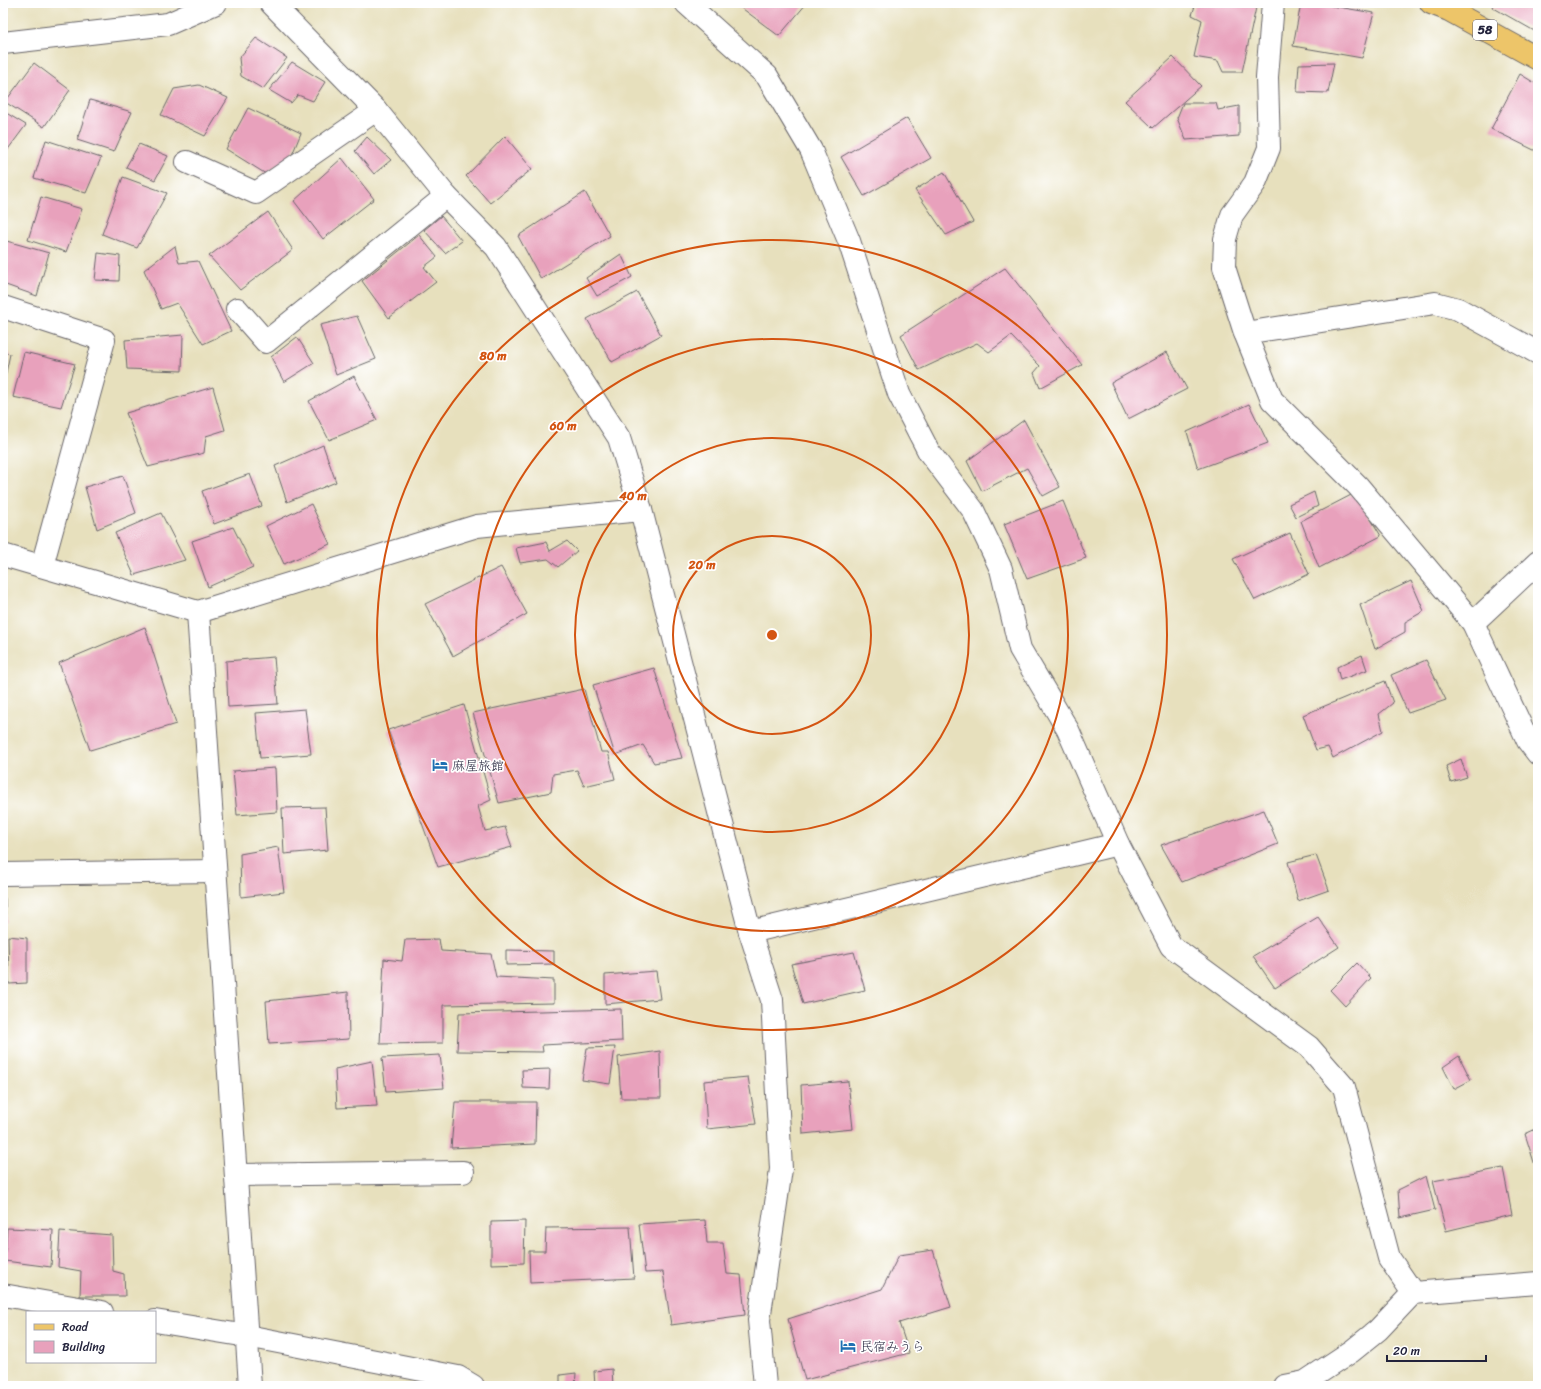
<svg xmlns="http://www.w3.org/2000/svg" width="1541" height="1389" font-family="Sriracha,'Klee One',sans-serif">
	<rect width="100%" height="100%" fill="#fff"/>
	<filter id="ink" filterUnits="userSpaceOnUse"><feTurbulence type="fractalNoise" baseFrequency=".025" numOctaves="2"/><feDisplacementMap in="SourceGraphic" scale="8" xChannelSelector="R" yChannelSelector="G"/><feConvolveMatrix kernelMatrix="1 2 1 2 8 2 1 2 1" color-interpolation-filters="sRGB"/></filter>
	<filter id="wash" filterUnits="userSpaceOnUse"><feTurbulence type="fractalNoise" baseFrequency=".012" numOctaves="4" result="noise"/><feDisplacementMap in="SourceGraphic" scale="16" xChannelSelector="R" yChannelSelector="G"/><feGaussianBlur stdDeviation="0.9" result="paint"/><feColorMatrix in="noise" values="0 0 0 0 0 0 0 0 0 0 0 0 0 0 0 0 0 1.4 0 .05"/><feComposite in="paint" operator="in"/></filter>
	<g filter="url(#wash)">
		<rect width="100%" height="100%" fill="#e7e0bd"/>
		<g id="blocks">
			<!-- building -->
			<g fill="#e8a1bc">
				<path d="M735,3H807L779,36Z"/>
				<path d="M1196,3H1257L1242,72H1223L1218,61L1194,57L1202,20L1192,15Z"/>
				<path d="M1301,3H1314L1374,13L1362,58L1293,46Z"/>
				<path d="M1494,3H1538V33L1492,7Z"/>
				<path d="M256,38L287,58L263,89L241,76L239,58Z"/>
				<path d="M1173,57L1201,86L1153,128L1125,101Z"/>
				<path d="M292,62L325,82L313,101L298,95L291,103L269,90Z"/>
				<path d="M34,63L70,90L44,127L5,102Z"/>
				<path d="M1334,63L1328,93L1297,92L1299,64Z"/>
				<path d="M1520,74L1538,85V152L1491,129Z"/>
				<path d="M199,85L228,98L205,136L161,115L174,89Z"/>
				<path d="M90,100L132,112L114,152L77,140Z"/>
				<path d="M1183,103H1216L1218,110L1239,106V136L1186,140L1177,118Z"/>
				<path d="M248,108L301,133L292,155L266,174L226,149Z"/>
				<path d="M3,111L26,125L3,156Z"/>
				<path d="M907,118L931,158L864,196L841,157Z"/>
				<path d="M505,136L532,169L490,203L466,176Z"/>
				<path d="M367,137L391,160L374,174L355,151Z"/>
				<path d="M46,140L101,158L86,193L34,178Z"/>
				<path d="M139,144L168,156L155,180L126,167Z"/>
				<path d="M342,158L374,199L323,239L294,201Z"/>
				<path d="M944,172L973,222L946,235L915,190Z"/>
				<path d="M123,177L167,193L137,248L102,234Z"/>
				<path d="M585,192L610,236L541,279L518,236Z"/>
				<path d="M41,197L82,209L66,252L28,240Z"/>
				<path d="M268,212L293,250L240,290L209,256Z"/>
				<path d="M441,216L462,241L445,253L424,230Z"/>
				<path d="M419,235L437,257L424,267L436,282L389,318L362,281Z"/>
				<path d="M3,240L49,253L37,296L3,284Z"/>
				<path d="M175,246L179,263L198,261L231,331L203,344L177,303L161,309L144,270Z"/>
				<path d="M98,253L120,256L119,281L95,280Z"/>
				<path d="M621,254L632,277L597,296L586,278Z"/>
				<path d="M1005,268L1082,365L1040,388L1034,373L1040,366L1011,336L989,352L977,343L919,370L901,335Z"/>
				<path d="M637,292L661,335L612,362L587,319Z"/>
				<path d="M357,316L376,359L336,375L320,325Z"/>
				<path d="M183,335L182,371L127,369L125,340Z"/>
				<path d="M297,337L314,363L284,382L271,357Z"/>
				<path d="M3,352L10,354L4,382H3Z"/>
				<path d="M24,352L75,364L61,407L13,397Z"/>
				<path d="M1167,352L1187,389L1128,419L1111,383Z"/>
				<path d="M354,376L377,420L329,440L309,401Z"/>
				<path d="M213,387L225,430L206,436L204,453L148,467L126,413Z"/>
				<path d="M1249,404L1268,443L1198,469L1187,432Z"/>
				<path d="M1024,420L1060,487L1043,496L1027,468L982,491L967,461Z"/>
				<path d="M323,445L336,482L287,502L275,466Z"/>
				<path d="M250,474L262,506L214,524L202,491Z"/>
				<path d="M123,476L136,513L97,529L85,487Z"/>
				<path d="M1314,492L1318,506L1296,517L1289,504Z"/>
				<path d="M1355,493L1381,536L1319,568L1301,521Z"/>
				<path d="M1063,501L1086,558L1027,579L1004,524Z"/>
				<path d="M311,504L330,544L284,564L266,526Z"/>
				<path d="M161,513L185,560L134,575L115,533Z"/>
				<path d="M233,527L253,567L208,587L192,541Z"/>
				<path d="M1290,533L1309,574L1255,600L1233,559Z"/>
				<path d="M567,541L577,551L558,567L548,559L520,563L516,548L546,542L550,551Z"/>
				<path d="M501,567L527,614L453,656L425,604Z"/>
				<path d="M1411,581L1424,611L1405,622V632L1375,649L1360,605Z"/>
				<path d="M145,627L176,724L90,750L59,663Z"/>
				<path d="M1362,655L1367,670L1340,680L1337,667Z"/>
				<path d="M274,657L278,704L228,707L226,661Z"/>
				<path d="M1426,660L1446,700L1408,713L1391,675Z"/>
				<path d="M654,668L682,758L654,763L643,745L615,755L593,685Z"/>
				<path d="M1385,681L1393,703L1379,714L1383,731L1333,758L1328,747L1316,750L1303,715Z"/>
				<path d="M584,689L601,752H608L615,779L584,786L577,770L553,774L551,792L499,803L473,713Z"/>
				<path d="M464,705L491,800L478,806L485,831L505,827L512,847L438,867L388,730Z"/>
				<path d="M305,709L311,754L260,758L256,713Z"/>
				<path d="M1461,759L1467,777L1451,782L1446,766Z"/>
				<path d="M275,768L277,812L237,815L233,771Z"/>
				<path d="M325,807L328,850L284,854L282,808Z"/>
				<path d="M1264,810L1278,844L1182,882L1161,845Z"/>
				<path d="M278,847L284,892L241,897L240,854Z"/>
				<path d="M1316,855L1329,890L1298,901L1288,862Z"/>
				<path d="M3,898H5L6,922H3Z"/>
				<path d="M1318,917L1339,947L1275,988L1253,956Z"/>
				<path d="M8,936L27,938V983L9,984Z"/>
				<path d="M439,939L441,951L491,954L496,977L554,980V1003L443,1005V1043L380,1044L384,959L402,961L405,940Z"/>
				<path d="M506,950L554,951V964L506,965Z"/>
				<path d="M854,952L865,990L803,1004L791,964Z"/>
				<path d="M1357,963L1371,978L1345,1006L1330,990Z"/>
				<path d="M656,971L660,999L605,1004V975Z"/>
				<path d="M348,992L349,1039L269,1044L266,1001Z"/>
				<path d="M621,1009L622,1041L542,1045L543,1052L457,1051L459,1013Z"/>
				<path d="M615,1047L610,1084L582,1080L587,1048Z"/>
				<path d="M660,1051L661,1098H621L618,1057Z"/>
				<path d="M440,1055L444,1088L386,1092L382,1058Z"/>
				<path d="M1459,1056L1471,1080L1454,1089L1443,1067Z"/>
				<path d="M372,1061L377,1106L337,1108L335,1069Z"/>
				<path d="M550,1069L549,1089L523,1088L522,1070Z"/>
				<path d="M748,1077L756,1124L707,1129L704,1081Z"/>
				<path d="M848,1081L853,1129L803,1134L801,1085Z"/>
				<path d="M455,1102H536L535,1144L451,1148Z"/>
				<path d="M1538,1128V1175L1525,1134Z"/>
				<path d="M1503,1168L1512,1215L1446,1231L1433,1181Z"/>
				<path d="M1426,1176L1435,1210L1400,1218L1398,1190Z"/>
				<path d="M705,1220L707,1243H723L727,1274L741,1275L745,1315L671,1325L663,1272L645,1273L639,1224Z"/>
				<path d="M525,1221L524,1263L491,1264V1222Z"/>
				<path d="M630,1227L634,1278L530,1283L529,1251H545L546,1228Z"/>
				<path d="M7,1228L53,1230L51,1267L5,1261Z"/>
				<path d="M60,1231L112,1235L113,1271L124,1274L125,1296H80L81,1271L58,1267Z"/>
				<path d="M933,1250L951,1307L899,1323L909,1353L805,1380L788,1319L882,1289L899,1255Z"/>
				<path d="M612,1369L613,1386H595L594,1371Z"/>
				<path d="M576,1373L575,1386H560V1375Z"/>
			</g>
		</g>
	</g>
	<g filter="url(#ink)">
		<use href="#blocks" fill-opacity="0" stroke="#676468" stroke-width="1"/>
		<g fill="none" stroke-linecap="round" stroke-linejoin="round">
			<defs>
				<g id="street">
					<path d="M271,3L376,110L446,196L496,247L619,438L641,510L750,932L772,1000L781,1169L759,1320L765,1386"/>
					<path d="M686,3L767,76L811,150L849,241L899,394L929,452L973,510L1001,569L1020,649L1068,730L1118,844"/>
					<path d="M1273,3L1267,77L1269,148L1255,183L1232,215L1225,239L1224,267L1245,333L1272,400L1358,486L1473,623L1528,741L1538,754"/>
					<path d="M3,43L168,24L216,3"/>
					<path d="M187,162L256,193L376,110"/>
					<path d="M3,307L104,340L42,566"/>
					<path d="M237,309L266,342L446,196"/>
					<path d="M1245,333L1435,303L1458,309L1538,353"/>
					<path d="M3,555L198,612L477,526L641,510"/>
					<path d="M198,612L250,1386"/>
					<path d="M1473,623L1538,562"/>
					<path d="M3,874L215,871"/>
					<path d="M750,932L1118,844L1171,946L1309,1047L1344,1087L1389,1258L1413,1293L1538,1283"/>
					<path d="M236,1175L463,1172"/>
					<path d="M3,1295L102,1312"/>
					<path d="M155,1321L247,1336L458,1377L473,1386"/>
					<path d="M1285,1386L1305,1382L1352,1351L1378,1330L1413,1293"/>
				</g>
				<path id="primary" d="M1431,3L1449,10L1538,59"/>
			</defs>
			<!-- street casing -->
			<use href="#street" stroke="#676468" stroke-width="24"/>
			<!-- primary casing -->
			<use href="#primary" stroke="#676468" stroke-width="24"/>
			<!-- street -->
			<use href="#street" stroke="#fff" stroke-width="22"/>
			<!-- primary -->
			<use href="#primary" stroke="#edc569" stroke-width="22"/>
		</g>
	</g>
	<!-- distance rings -->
	<g fill="none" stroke="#d45411" stroke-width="2">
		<circle cx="772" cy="635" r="99"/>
		<circle cx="772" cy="635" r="197"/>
		<circle cx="772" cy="635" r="296"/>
		<circle cx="772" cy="635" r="395"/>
	</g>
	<!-- icons -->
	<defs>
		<symbol id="hotel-bare" viewBox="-9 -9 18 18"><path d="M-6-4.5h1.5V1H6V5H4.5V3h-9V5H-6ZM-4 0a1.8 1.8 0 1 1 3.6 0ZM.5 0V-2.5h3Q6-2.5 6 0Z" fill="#1f6fb2" stroke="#fff" stroke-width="2.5" paint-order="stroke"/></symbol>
	</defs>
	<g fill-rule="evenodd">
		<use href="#hotel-bare" x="429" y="754" width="22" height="22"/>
		<use href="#hotel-bare" x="837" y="1335" width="22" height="22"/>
	</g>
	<g text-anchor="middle" stroke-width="3.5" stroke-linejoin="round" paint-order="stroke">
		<!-- shield labels -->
		<rect fill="#fff" stroke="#646476" stroke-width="1" x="1473" y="20" width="24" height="20" rx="3"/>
		<g font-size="12" font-weight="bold" fill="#22223b">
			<text x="1485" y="34">58</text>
		</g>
		<!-- poi labels -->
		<g font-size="13" fill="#22223b" stroke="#fff" text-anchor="start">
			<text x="452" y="770">麻屋旅館</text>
			<text x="860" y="1351">民宿みうら</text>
		</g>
	</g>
	<circle cx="772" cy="635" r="6" fill="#d45411" stroke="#fff" stroke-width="2"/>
	<g font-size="12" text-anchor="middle" font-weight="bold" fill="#d45411" stroke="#fff" stroke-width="3.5" stroke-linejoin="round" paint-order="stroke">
		<text x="493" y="360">80 m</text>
		<text x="563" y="430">60 m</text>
		<text x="633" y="500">40 m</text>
		<text x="702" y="569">20 m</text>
	</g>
	<!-- margin -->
	<rect width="1541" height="1389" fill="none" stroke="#fff" stroke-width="16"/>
	<!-- legend -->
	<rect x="26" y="1311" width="130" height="52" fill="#ffffff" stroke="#a7a7b1"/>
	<rect x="34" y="1324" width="20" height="6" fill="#edc569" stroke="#a7a7b1"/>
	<text x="62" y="1331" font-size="12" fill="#22223b">Road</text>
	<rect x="34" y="1341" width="20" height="12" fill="#e8a1bc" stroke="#a7a7b1"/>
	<text x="62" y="1351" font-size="12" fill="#22223b">Building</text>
	<!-- scale -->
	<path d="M1387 1355v6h99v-6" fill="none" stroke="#22223b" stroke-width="2"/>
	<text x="1393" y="1355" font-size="12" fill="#22223b" stroke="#ffffff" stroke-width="3" paint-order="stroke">20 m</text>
</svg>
